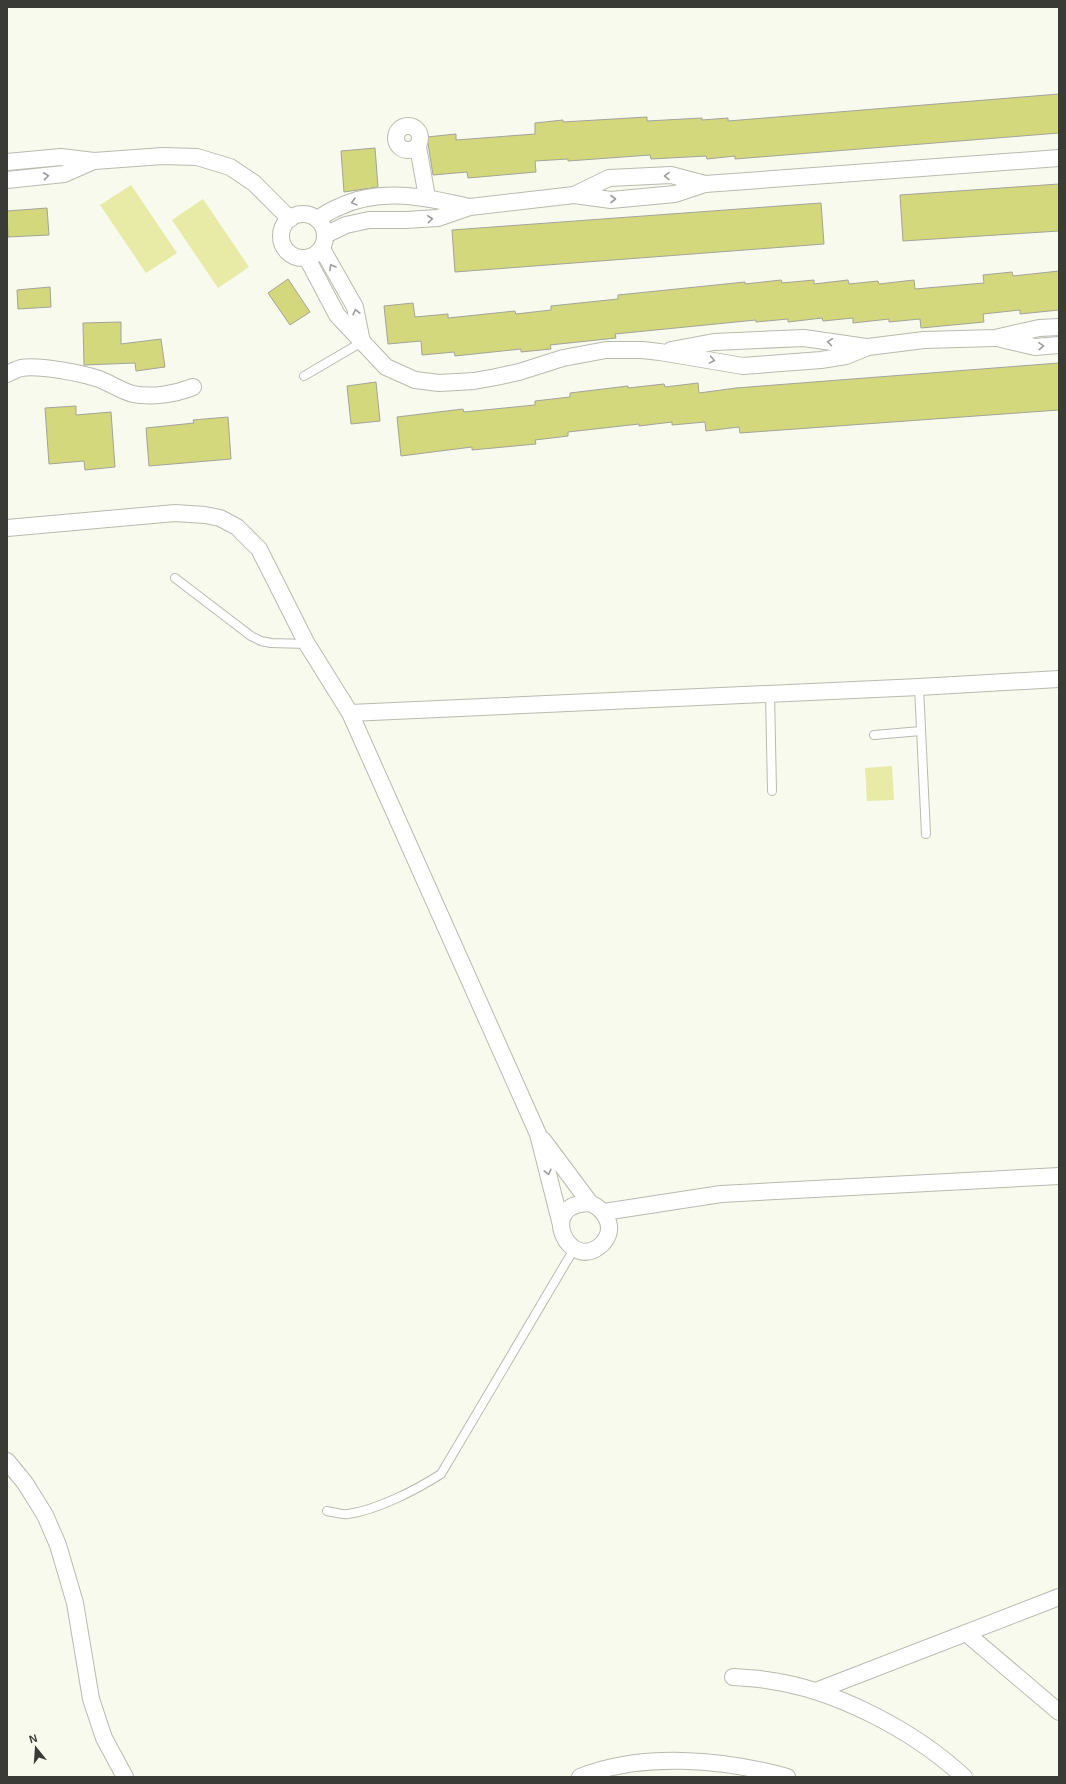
<svg xmlns="http://www.w3.org/2000/svg" width="1066" height="1784" font-family="Helvetica,sans-serif">
	<rect width="100%" height="100%" fill="#f9faee"/>
	<!-- green -->
	<g fill="#e7eba5">
		<path d="M131,185L177,253L146,273L100,205Z"/>
		<path d="M203,199L249,267L218,288L172,220Z"/>
		<path d="M892,766L894,800L867,801L865,768Z"/>
	</g>
	<!-- building -->
	<g fill="#d3d87c" stroke="#a3a499">
		<path d="M1059,94V133L735,159V156L707,159L706,156L651,159L650,155L568,161V159L535,161L536,172L468,178L467,172L433,175L427,137L456,134V140L535,134V123L563,120V122L647,117V121L702,118V120L728,118V121Z"/>
		<path d="M375,148L378,187L344,192L341,151Z"/>
		<path d="M1059,184V231L903,241L900,195Z"/>
		<path d="M821,203L824,244L455,272L452,230Z"/>
		<path d="M47,208L49,235L8,237L7,211Z"/>
		<path d="M1059,271V310L1020,314V310L983,314L984,322L921,328L920,319L889,322V319L853,323V318L823,321L822,318L788,322V319L756,322V320L615,334L616,338L550,345L551,349L521,352V349L455,356L454,352L422,355L421,341L388,344L384,306L413,303L415,317L448,314V318L515,311L516,314L551,310V306L618,299V295L745,282V284L781,280L782,283L814,280V284L848,280L849,284L878,281L879,284L914,280L915,289L984,283L983,275L1012,272L1013,276Z"/>
		<path d="M288,279L310,312L290,325L268,293Z"/>
		<path d="M50,287L51,307L18,309L17,290Z"/>
		<path d="M121,322V344L161,339L165,367L136,371L135,363L84,365L83,323Z"/>
		<path d="M1059,363V410L740,433L739,427L706,431L705,422L672,425V422L639,426V424L568,432V436L535,440L536,444L472,450V447L401,456L397,417L463,409L464,412L535,405V401L570,397V393L628,386V388L664,384L665,387L698,383L699,393L736,388Z"/>
		<path d="M376,382L380,421L351,424L347,386Z"/>
		<path d="M76,406V415L111,412L115,467L85,470L84,461L49,464L45,408Z"/>
		<path d="M228,417L231,459L149,466L146,428L194,423L193,420Z"/>
	</g>
	<g fill="none" stroke-linecap="round" stroke-linejoin="round">
		<defs>
			<g id="service">
				<path d="M304,376L362,342"/>
				<path d="M175,578L251,636L261,641L271,643L307,644"/>
				<path d="M919,687L926,834"/>
				<path d="M770,693L772,791"/>
				<path d="M874,735L921,731"/>
				<path d="M327,1511C333,1512 342,1515 348,1514C377,1510 416,1490 441,1474L574,1249"/>
			</g>
			<g id="minor">
				<circle cx="408" cy="138" r="12"/>
				<path d="M418,147L427,197"/>
				<path d="M7,162L61,157L94,161L163,156L197,157L230,167L254,183L290,219"/>
				<path d="M7,180L64,174L94,161"/>
				<path d="M574,195L609,178L671,175L705,184"/>
				<circle cx="303" cy="236" r="22"/>
				<path d="M317,219C324,215 331,210 339,207C380,187 427,197 469,207"/>
				<path d="M325,235L346,225L369,220H406L438,218L470,207L574,195L611,200L675,194L705,184L1059,158"/>
				<path d="M322,249L355,307L362,342"/>
				<path d="M307,258L337,315L386,367L415,380L439,383L474,381L496,377L519,372L563,358L606,350H642L660,352L743,366L821,360L846,356L868,347L924,340L995,338L1039,328L1059,327"/>
				<path d="M1001,339L1035,347L1059,345"/>
				<path d="M671,350L714,342L804,338L866,347"/>
				<path d="M7,374C11,372 17,369 21,368C40,365 81,373 99,379C110,383 121,391 133,394C152,398 175,394 193,387"/>
				<path d="M7,528L175,513L205,515L220,518L237,527L259,549L307,644L350,713L538,1134L561,1225"/>
				<path d="M350,713L919,687L1059,679"/>
				<path d="M543,1140L590,1203C606,1210 617,1229 602,1244C570,1275 535,1203 590,1203"/>
				<path d="M604,1212L721,1194L1059,1176"/>
				<path d="M7,1461L25,1483L45,1515L58,1545L75,1603L91,1699L104,1738L125,1777"/>
				<path d="M966,1633L1059,1712"/>
				<path d="M733,1677C744,1678 755,1678 766,1680C835,1689 913,1730 964,1777"/>
				<path d="M816,1691L1059,1597"/>
				<path d="M580,1777C642,1752 723,1759 787,1777"/>
			</g>
		</defs>
		<!-- service casing -->
		<use href="#service" stroke="#b9baaf" stroke-width="10"/>
		<!-- minor casing -->
		<use href="#minor" stroke="#b9baaf" stroke-width="18"/>
		<!-- service -->
		<use href="#service" stroke="#fff" stroke-width="8"/>
		<!-- minor -->
		<use href="#minor" stroke="#fff" stroke-width="16"/>
	</g>
	<!-- one-way arrows -->
	<defs><path id="oneway-chevron" d="M-2-3.5L2.5 0L-2 3.5" fill="none" stroke-width="1.6" stroke-linecap="round" stroke-linejoin="round"/></defs>
	<g stroke="#9c9d9a">
		<use href="#oneway-chevron" transform="translate(46 176) rotate(-6)"/>
		<use href="#oneway-chevron" transform="translate(667 176) rotate(-179)"/>
		<use href="#oneway-chevron" transform="translate(613 199)"/>
		<use href="#oneway-chevron" transform="translate(354 202) rotate(165)"/>
		<use href="#oneway-chevron" transform="translate(430 219) rotate(-6)"/>
		<use href="#oneway-chevron" transform="translate(332 267) rotate(-120)"/>
		<use href="#oneway-chevron" transform="translate(356 312) rotate(-104)"/>
		<use href="#oneway-chevron" transform="translate(830 342) rotate(-172)"/>
		<use href="#oneway-chevron" transform="translate(1041 346) rotate(-3)"/>
		<use href="#oneway-chevron" transform="translate(712 360) rotate(10)"/>
		<use href="#oneway-chevron" transform="translate(548 1172) rotate(76)"/>
	</g>
	<!-- border -->
	<rect width="1066" height="1784" fill="none" stroke="#3a3b36" stroke-width="16"/>
	<!-- north arrow -->
	<g transform="translate(36 1748) rotate(343)" stroke="#f9faee" stroke-width="3" paint-order="stroke">
	<path d="M0-3L7 15L0 10L-7 15Z" fill="#3a3b36"/>
	<text y="-6" font-size="11" font-weight="bold" text-anchor="middle" fill="#3a3b36">N</text>
	</g>
</svg>
